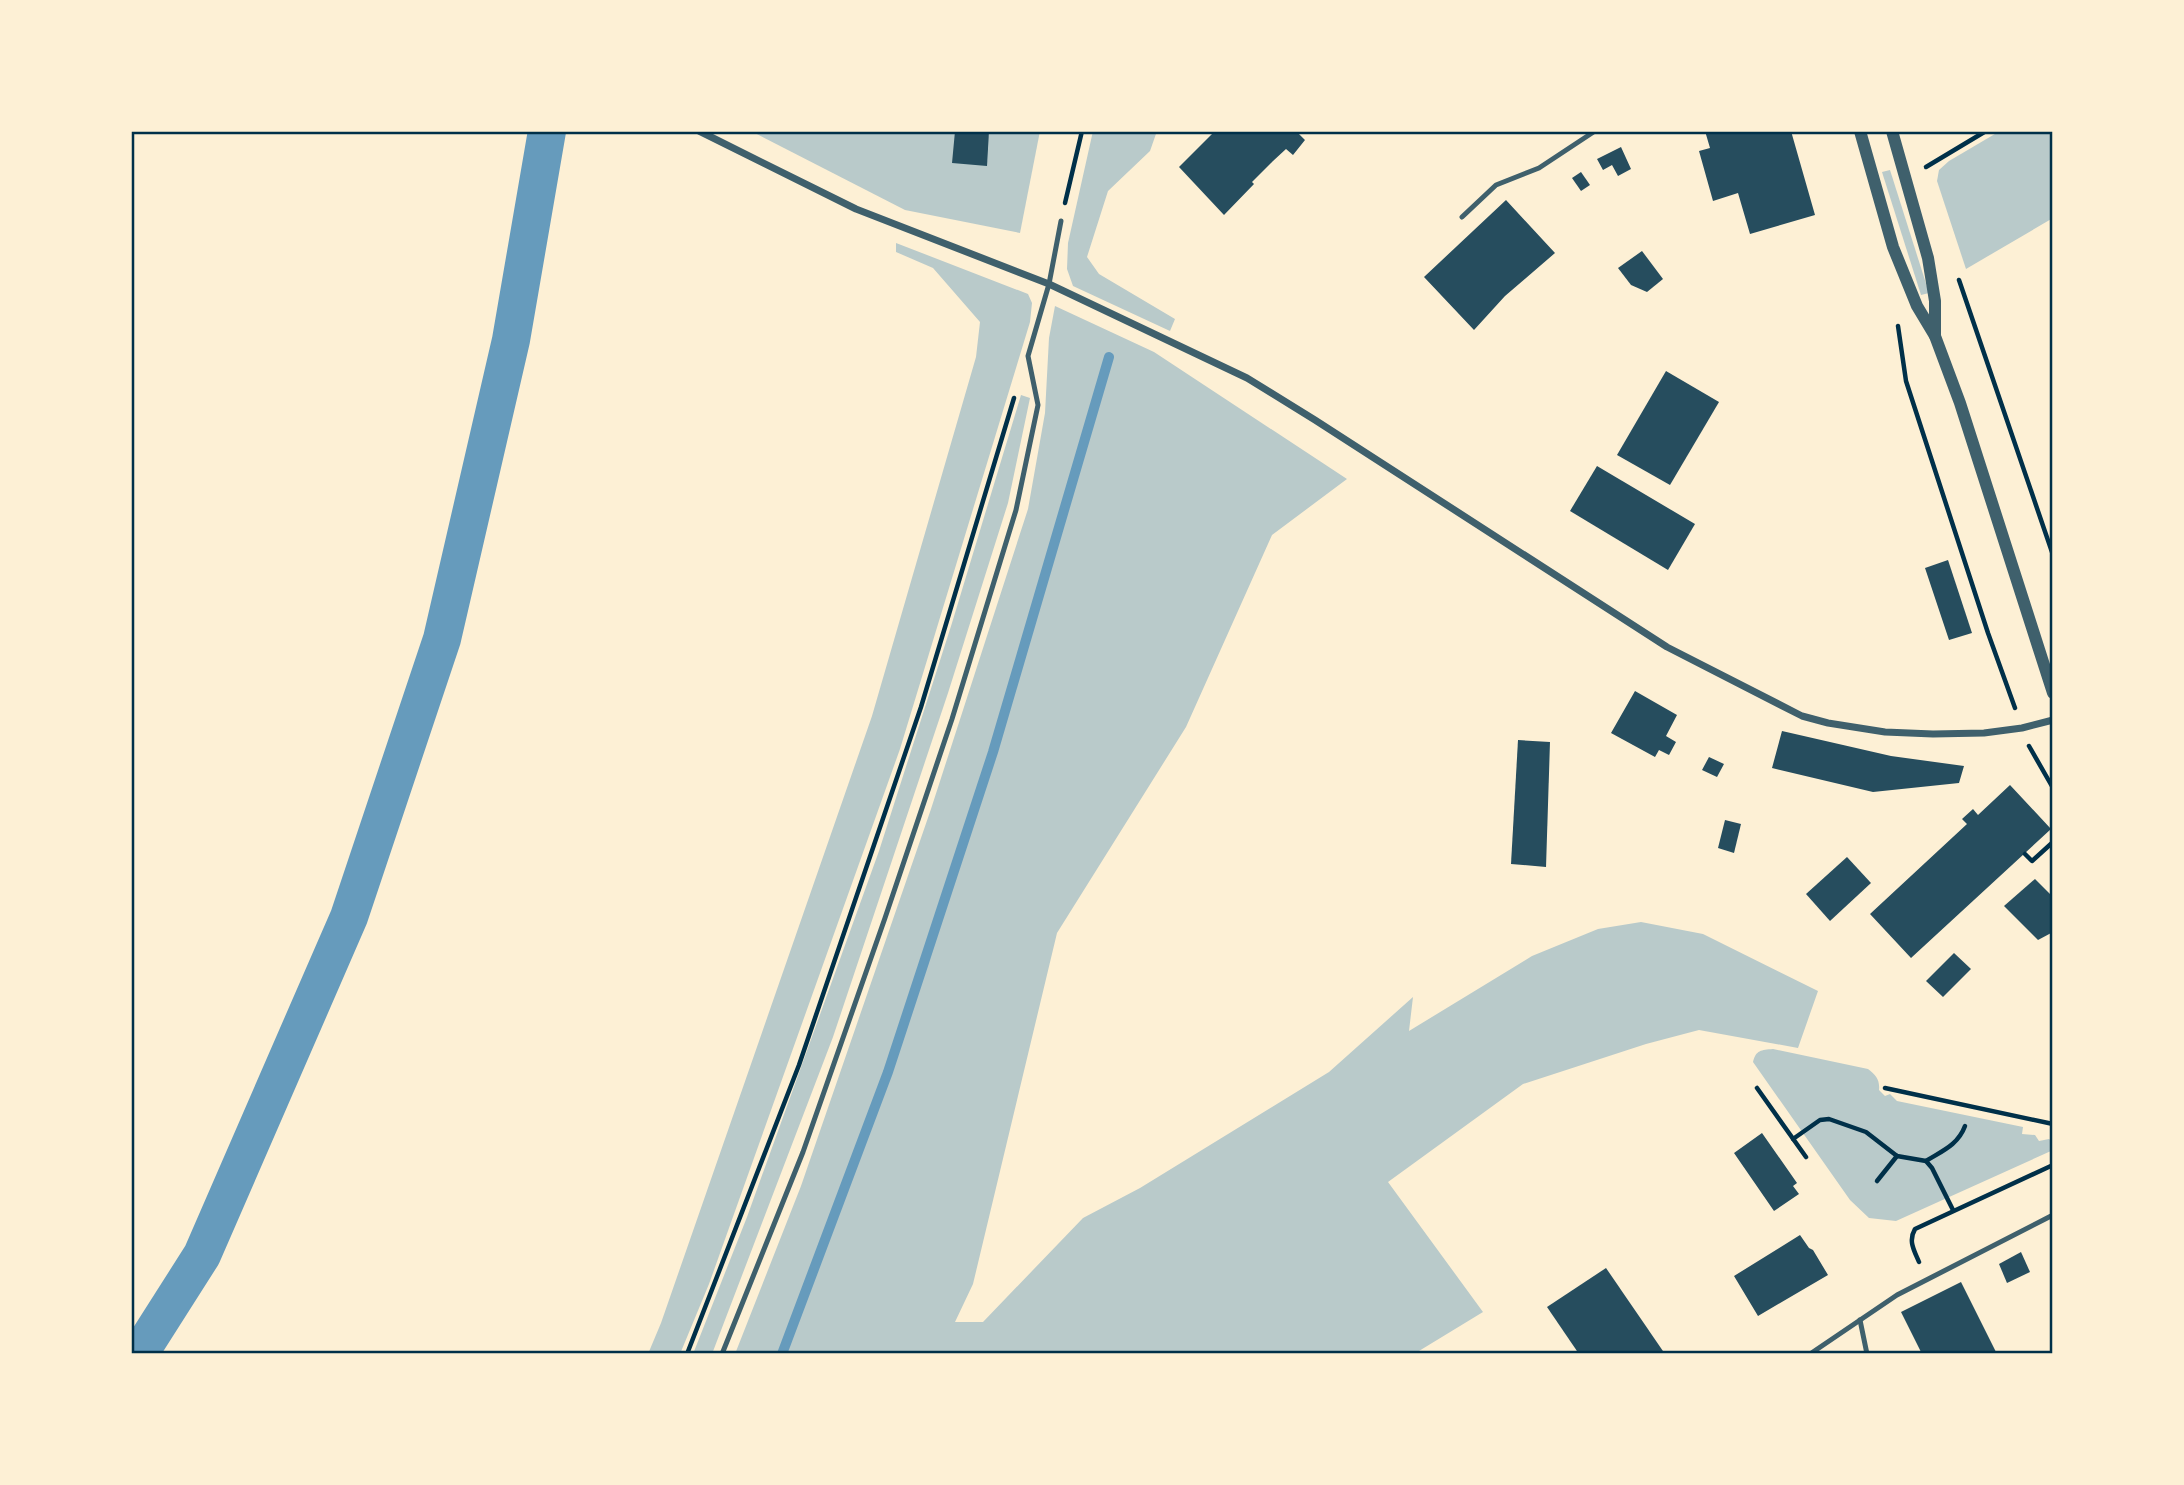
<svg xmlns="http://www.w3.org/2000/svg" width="2184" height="1485" font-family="'Titillium Web',sans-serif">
	<rect width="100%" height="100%" fill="#fdf0d5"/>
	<!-- green -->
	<g fill="#b9caca">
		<path d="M751,131H1040L1020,233L905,210Z"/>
		<path d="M1093,131H1157L1150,151L1108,191L1087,257L1099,274L1175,319L1170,331L1073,286L1067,269L1068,243Z"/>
		<path d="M2000,131H2049L2053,134V218L1966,269L1937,181L1939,170L1949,161Z"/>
		<path d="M1890,170L1929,293L1921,295L1882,172Z"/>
		<path d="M896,243L1028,294L1032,303L1030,322L900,749L709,1284L680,1354H648L661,1323L872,716L976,357L980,322L933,268L896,252Z"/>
		<path d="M1055,306L1154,352L1347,479L1272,535L1186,727L1057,933L973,1284L955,1322H983L1083,1218L1140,1188L1329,1072L1413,997L1409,1031L1532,956L1598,929L1641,922L1703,934L1818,991L1798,1048L1699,1030L1646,1044L1523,1084L1388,1182L1483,1312L1414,1354H735L801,1186L931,809L1028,509L1045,413L1049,338Z"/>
		<path d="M1021,395L1030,398L1008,503L948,693L833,1037L712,1354H693L747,1217L879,851L952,623Z"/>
		<path d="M1773,1049L1868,1069C1876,1075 1880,1080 1879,1090L1885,1096L1890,1094L1897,1101L2023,1127L2022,1134L2035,1135L2039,1141L2049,1139L2053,1142L2051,1151L1896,1221L1869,1218L1850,1200L1753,1062C1756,1050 1761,1050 1773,1049Z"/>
	</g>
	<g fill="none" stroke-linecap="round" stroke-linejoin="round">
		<!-- stream -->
		<path stroke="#669bbc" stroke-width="10" d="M782,1354L888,1072L993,752L1109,357"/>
		<!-- canal -->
		<path stroke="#669bbc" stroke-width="38" d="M139,1354L202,1255L349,917L442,639L511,340L547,131"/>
	</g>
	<!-- building -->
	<g fill="#264d5e">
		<path d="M955,131H989L987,166L952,163Z"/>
		<path d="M1215,131H1296L1305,140L1293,155L1286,149L1273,161L1252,182L1254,184L1224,215L1179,167Z"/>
		<path d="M1705,131H1791L1815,215L1750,234L1738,193L1713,201L1699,151L1710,148Z"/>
		<path d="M1621,147L1631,169L1618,176L1612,165L1603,170L1597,159Z"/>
		<path d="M1581,172L1590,185L1581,191L1572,178Z"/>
		<path d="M1506,200L1555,253L1505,296L1474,330L1424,277Z"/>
		<path d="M1642,251L1663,279L1647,292L1631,285L1618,268Z"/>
		<path d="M1666,371L1719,402L1670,485L1617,455Z"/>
		<path d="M1597,466L1695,524L1668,570L1570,511Z"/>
		<path d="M1948,560L1972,633L1949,640L1925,568Z"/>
		<path d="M1635,691L1677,715L1666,736L1676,742L1669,755L1659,750L1655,757L1611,733Z"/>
		<path d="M1782,731L1891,756L1964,766L1959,783L1873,792L1772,768Z"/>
		<path d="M1518,740L1550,742L1546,867L1511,864Z"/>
		<path d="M1709,757L1724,764L1717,777L1702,770Z"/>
		<path d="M2010,785L2051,829L1911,958L1870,914L1967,824L1962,819L1973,809L1978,815Z"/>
		<path d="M1725,820L1741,824L1734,853L1718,848Z"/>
		<path d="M1847,857L1871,883L1830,921L1806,894Z"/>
		<path d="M2035,879L2053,897V932L2038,940L2004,906Z"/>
		<path d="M1954,953L1971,969L1943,997L1926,981Z"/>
		<path d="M1762,1133L1797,1183L1793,1186L1799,1194L1774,1211L1734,1153Z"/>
		<path d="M1800,1235L1809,1248L1813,1250L1828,1275L1758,1316L1734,1276Z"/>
		<path d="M2021,1252L2030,1272L2007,1283L1999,1264Z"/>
		<path d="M1606,1268L1665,1354H1579L1547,1307Z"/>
		<path d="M1961,1282L1997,1354H1922L1901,1312Z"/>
	</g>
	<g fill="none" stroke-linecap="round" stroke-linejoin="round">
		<!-- path -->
		<g stroke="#003049" stroke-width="4.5">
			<path d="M1926,167L1986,131"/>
			<path d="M1065,203L1082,131"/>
			<path d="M1959,280L2053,555"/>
			<path d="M1898,326L1906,381L1988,633L2015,708"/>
			<path d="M2029,746L2053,788"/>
			<path d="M2025,854L2032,861L2053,842"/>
			<path d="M1757,1088L1806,1157"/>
			<path d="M1885,1088L2053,1124"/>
			<path d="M1793,1139L1820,1120L1829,1119L1866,1132L1897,1156L1926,1161L1932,1168L1953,1210"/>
			<path d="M1926,1161C1942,1151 1958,1145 1965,1126"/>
			<path d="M1877,1181L1897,1156"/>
			<path d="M1919,1262C1914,1250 1908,1241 1915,1229L2053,1165"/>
			<path d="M687,1354L799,1065L921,707L1014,398"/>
		</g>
		<!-- service -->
		<g stroke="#3f606c" stroke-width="5">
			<path d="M1462,217L1496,185L1539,168L1595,131"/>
			<path d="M1860,1320L1867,1354"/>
			<path d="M722,1354L803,1152L885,918L952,719L1016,510L1038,405L1028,356L1049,284L1061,221"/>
			<path d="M1810,1354L1897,1295L2053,1215"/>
		</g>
		<!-- minor -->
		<path stroke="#3f606c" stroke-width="7" d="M699,131L856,209L1049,284L1247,378L1315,420L1667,647L1802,716L1828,723L1885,732L1933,734L1984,733L2022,728L2053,720"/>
		<!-- tertiary -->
		<g stroke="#3f606c" stroke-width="12">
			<path d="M1860,131L1893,247L1917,306L1935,336L1960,403L2053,693"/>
			<path d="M1892,131L1928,258L1935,301V336"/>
		</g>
	</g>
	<!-- border -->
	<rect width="2184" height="1485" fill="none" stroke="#fdf0d5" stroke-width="266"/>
	<rect x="133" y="133" width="1918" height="1219" fill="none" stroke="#003049" stroke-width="2.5"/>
</svg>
